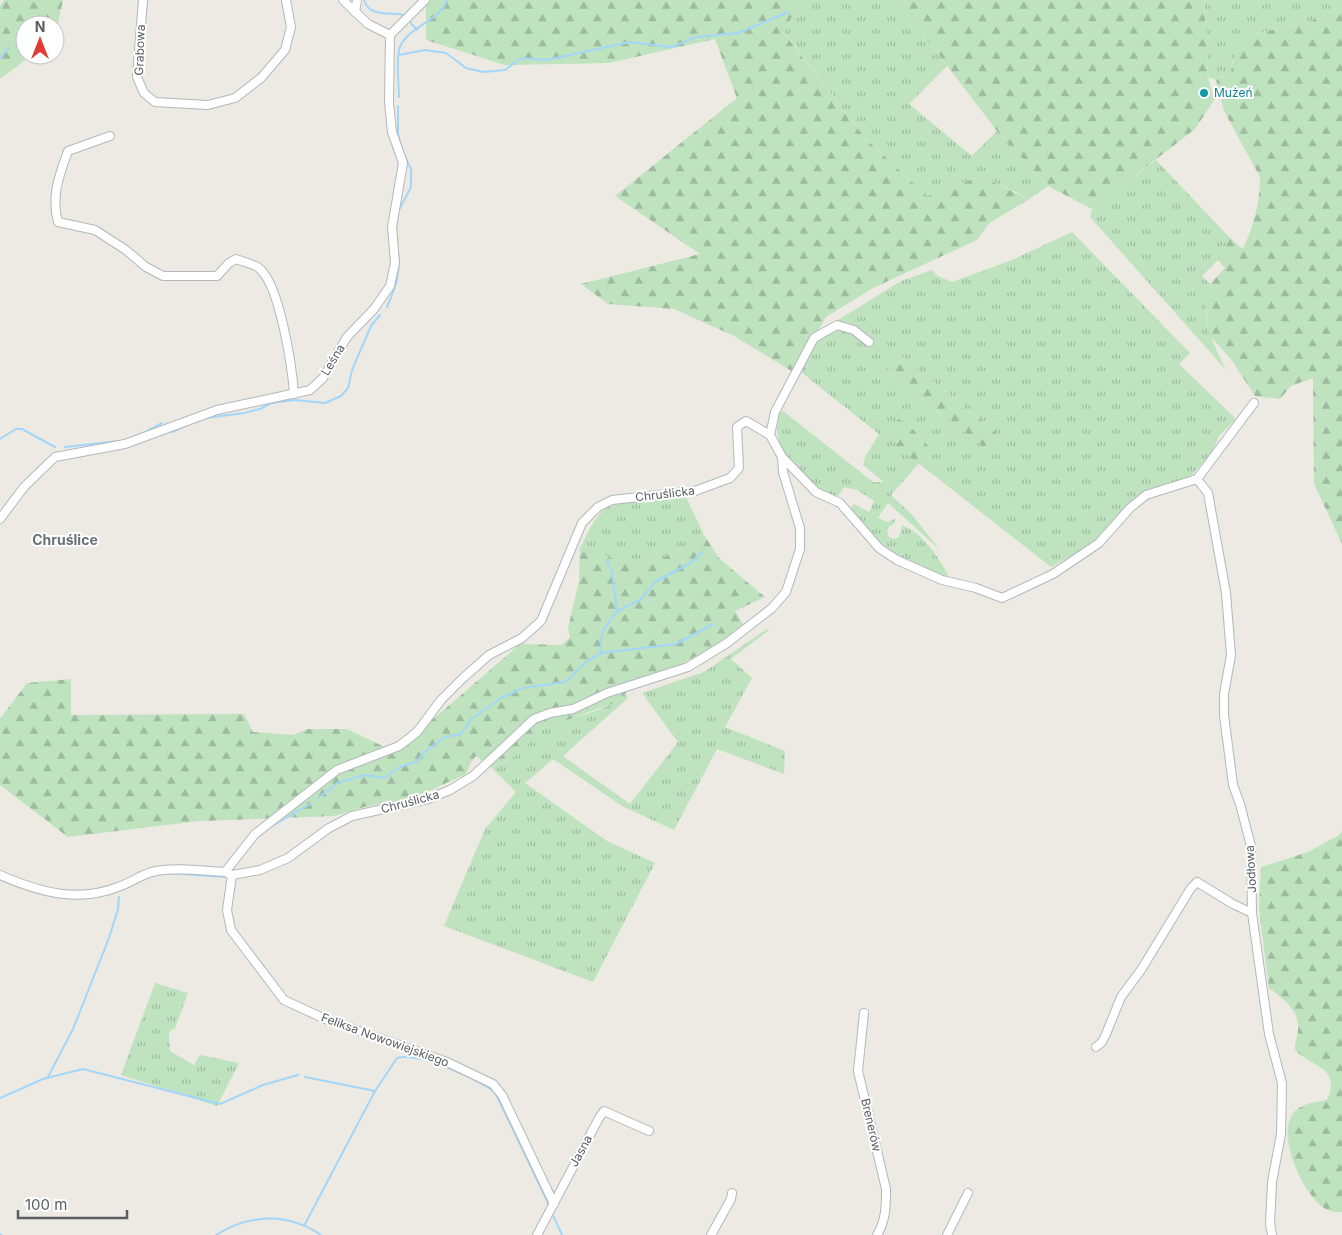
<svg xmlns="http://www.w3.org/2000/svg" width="1342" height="1235" font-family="Inter,sans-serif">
	<defs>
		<pattern id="grass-tufts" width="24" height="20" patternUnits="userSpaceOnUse" patternTransform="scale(1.25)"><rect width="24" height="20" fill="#bfe3bf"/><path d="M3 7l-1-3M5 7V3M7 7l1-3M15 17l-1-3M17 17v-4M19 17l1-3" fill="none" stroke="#9ebb9f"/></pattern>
		<pattern id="forest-firs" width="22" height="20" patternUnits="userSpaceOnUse" patternTransform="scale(1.25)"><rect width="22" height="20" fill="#bfe3bf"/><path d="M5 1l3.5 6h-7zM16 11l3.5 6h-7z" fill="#9ebb9f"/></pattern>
	</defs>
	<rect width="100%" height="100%" fill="#eceae2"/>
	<!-- grass -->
	<g fill="url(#grass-tufts)" fill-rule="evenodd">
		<path d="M802,0H891L909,16L947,66L909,104L972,156L997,131L1048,186L1028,200L1018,193L981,176L927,196L866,139L783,31Z"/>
		<path d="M1204,0H1342V7L1313,20L1246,36L1232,62L1231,71L1216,80L1208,77Z"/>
		<path d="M1156,160L1230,238L1218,260L1202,276L1210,284C1201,321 1210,336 1226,370L1090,217L1092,209Z"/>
		<path d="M1072,232L1190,353L1179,364L1236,419L1219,436L1211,454L1189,478L1148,489L1122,510L1103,538L1051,567L922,466L928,459L932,450L907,423L895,446L919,463L891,495L913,516L940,550L888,503L878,518L888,522L895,519V523L889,527L887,531L889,537L894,539L899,537L902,526C918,527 942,562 948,575L947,579C901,558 882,550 850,509L854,504L869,512L874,501L857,490L844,487L838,496L821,492L798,471L780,445L777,430L779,413L783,411L873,482H884L863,465L865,457L879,434L801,372L815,344L830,325L901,281L932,270L936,275L952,282L1012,260ZM899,354L997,433L984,448L888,373L890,363Z"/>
		<path d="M686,497L704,535C668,557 645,572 602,555L600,547L580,548C587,535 593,519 605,509C615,500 671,499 686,497Z"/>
		<path d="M767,629L769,630L731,659L752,678L725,727L785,751L784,774L717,749L674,830L622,806L553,759L525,783L607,841L655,863L593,982L444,926L485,829L516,792L493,769C502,763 511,759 519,752C528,745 535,734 545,728C571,715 603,715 625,693L628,698L563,756L630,804L678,742L642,693L704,672Z"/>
		<path d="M155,983L188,993L175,1028L169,1032L170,1051L194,1065L200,1055L239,1063L217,1106L121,1075Z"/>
	</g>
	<!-- forest -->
	<g fill="url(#forest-firs)">
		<path d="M4,0H63L55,37V25H25V55H32L0,79V6Z"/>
		<path d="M426,0H802L783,32L866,139L927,196L981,176L1018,194L1028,200L989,223L977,240L873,288L826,317L793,372L734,336L674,309L608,304L581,284L700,254L615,196L737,98L715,39L609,63L505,65L426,40Z"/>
		<path d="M891,0H1204L1208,77L1214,100L1195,129L1092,209L1048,186L997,131L909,16Z"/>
		<path d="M1342,7V544L1314,484L1313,378L1291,386L1280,399L1255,396L1231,359L1209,335L1206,303L1210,284L1225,268L1218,260L1230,238L1243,249C1254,225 1260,203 1260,177L1224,111L1216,80L1231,71L1238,38L1313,20Z"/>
		<path d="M899,354L997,433L984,448L888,373L890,363Z"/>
		<path d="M898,419L907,423L932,450L928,459L922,466L894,446L899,441L893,426Z"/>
		<path d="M704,535L719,558L765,597L735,611L743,624L720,643L672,669L642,677L616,702L543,729L519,753L493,769L476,756L471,762L466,774L416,797L364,807L335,816L199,821L68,837L0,785V719L27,683L71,679V715L244,714L253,732L293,735L308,729H347L395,752L520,644L562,645L570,637L568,628L579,581L580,548L600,547L603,555C645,572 668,557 704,535Z"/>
		<path d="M1342,831V1212C1335,1213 1330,1212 1324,1208C1303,1195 1274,1132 1295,1111C1304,1103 1316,1102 1327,1100C1342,1067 1311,1067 1295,1050C1294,1042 1299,1034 1298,1026C1298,1009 1282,998 1269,988L1259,909L1261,867L1308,852L1339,835Z"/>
	</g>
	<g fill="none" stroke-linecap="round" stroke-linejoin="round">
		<!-- stream -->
		<g stroke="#a3d6fb" stroke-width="2">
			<path d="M364,0C369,16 386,13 400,14L404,16"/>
			<path d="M410,22L417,30"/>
			<path d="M399,55L425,50L446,53L466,68L483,72L505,70L521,58L546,60L630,42L672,47L696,37L738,33L789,12"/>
			<path d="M0,58L9,48"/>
			<path d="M399,97C399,83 396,64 399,50C405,27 440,22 447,0"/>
			<path d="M396,233L398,212L411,187V169L402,151L398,134V106"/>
			<path d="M387,307C395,288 401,273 398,252"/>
			<path d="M206,418L244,413L260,409L271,403L295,400L325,403L341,396L348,388L352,370L371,326L380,315"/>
			<path d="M172,432L192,423"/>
			<path d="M142,434L162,423"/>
			<path d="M0,439L16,429H22L55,447"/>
			<path d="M65,447L119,441"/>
			<path d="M607,560L612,573L617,611"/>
			<path d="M601,653L676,644L713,624"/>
			<path d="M318,798L339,782L365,775L384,778L400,767L416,762L426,751L445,737L461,734L471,719L501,698L523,688L565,682L587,661L600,654L602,632L617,611L640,600L655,582L692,562L702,552"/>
			<path d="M269,828L310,804"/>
			<path d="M166,873L226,877"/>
			<path d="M48,1077L73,1029L109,938L118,909L119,897"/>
			<path d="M305,1077L375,1091"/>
			<path d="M0,1098L43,1079L83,1069L220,1104L263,1085L298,1075"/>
			<path d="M552,1213L562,1235"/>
			<path d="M304,1226L375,1091L397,1058C420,1052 475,1078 495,1092L550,1207"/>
			<path d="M0,1234L1,1235"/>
			<path d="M216,1235C250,1214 287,1212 321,1235"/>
		</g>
		<defs>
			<g id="minor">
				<path d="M143,0L137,77L144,93L155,102L208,105L235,98L261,78L285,50L291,27L286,0"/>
				<path d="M355,12L357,0"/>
				<path d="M390,35L425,0"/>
				<path d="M110,136L68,151C59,176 51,196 58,222L95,230L126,250L146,267L163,276H217L229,263L236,259C243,262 255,264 260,269C280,287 292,366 294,394"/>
				<path d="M770,435L775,412L814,338L837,325L854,330L869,342"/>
				<path d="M782,457L816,492L840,503L879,548L897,560L942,580L976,588L1002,598L1053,574L1099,543L1130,508L1146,495L1197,479L1254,403"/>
				<path d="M1197,479L1208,493L1226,593L1231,655L1224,694V715L1233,785L1240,804L1251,846L1252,913L1269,1034L1282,1083L1281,1134L1272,1182L1270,1223L1272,1235"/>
				<path d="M0,519L24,487L55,457L125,444L217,410L310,390L323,378L347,337L374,309L390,286L395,263L392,227L403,163L392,132L389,102L390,35L368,24L343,0"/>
				<path d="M0,875C39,892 77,903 118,887C131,883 143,873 156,871C178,867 203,871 225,872L232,875L260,870L288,858L329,828L352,816L428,799L450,790L473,776L534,719L550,713L573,709L607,693L688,667L727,643L772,608L786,592L800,549V528L783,472L782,457L770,435L746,421L737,427L739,468L730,478L695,491L612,500L598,507L582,523L541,621L522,638L489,655L462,679L441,700L417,732L399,746L337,770L255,834L225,872"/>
				<path d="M232,875L227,910L231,930L284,1000L325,1019L447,1062L493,1084L502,1095L554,1204"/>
				<path d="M864,1013L858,1071L886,1189C886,1206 886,1220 877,1235"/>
				<path d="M1096,1047L1102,1042L1106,1034L1121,997L1141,970L1191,888L1197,882L1233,904L1252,913"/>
				<path d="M537,1235L599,1118L604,1111L649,1131"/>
				<path d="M711,1235L731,1199L732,1193"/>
				<path d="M947,1235L968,1193"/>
			</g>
		</defs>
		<!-- minor casing -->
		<use href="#minor" stroke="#b4b7bc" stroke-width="10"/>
		<!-- minor -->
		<use href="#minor" stroke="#fff" stroke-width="8"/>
	</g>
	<!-- markers -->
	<circle fill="#0f9aa8" stroke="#fff" stroke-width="2" cx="1204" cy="93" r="5"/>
	<g text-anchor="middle" stroke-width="4" stroke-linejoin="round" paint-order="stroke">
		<!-- street labels -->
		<g font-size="12" fill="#5a5e62" stroke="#fff">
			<text transform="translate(140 50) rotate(-88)" y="4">Grabowa</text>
			<text transform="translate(333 360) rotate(-59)" y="4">Leśna</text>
			<text transform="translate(665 494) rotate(-7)" y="4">Chruślicka</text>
			<text transform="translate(410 802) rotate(-15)" y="4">Chruślicka</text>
			<text transform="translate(1251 869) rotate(-93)" y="4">Jodłowa</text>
			<text transform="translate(385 1040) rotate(20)" y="4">Feliksa Nowowiejskiego</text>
			<text transform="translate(871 1125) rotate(77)" y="4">Brenerów</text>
			<text transform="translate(581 1151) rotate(-62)" y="4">Jasna</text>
		</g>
		<!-- culture labels -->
		<g font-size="12" fill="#0d838f" stroke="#fff" text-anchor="start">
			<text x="1214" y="97">Mużeń</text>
		</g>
		<!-- neighbourhood labels -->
		<g font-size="14" font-weight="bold" fill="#6b7074" stroke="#fff">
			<text x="65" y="545">Chruślice</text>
		</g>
	</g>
	<!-- north arrow -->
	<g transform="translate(40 40)"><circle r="24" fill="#ffffff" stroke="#bdbfc0"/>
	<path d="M0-4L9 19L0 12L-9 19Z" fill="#e13d33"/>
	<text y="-8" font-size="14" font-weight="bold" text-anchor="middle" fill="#5a5e62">N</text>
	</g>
	<!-- scale -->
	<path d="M18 1210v8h109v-8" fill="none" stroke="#5a5e62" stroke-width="2.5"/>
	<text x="25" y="1210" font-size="15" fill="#5a5e62" stroke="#ffffff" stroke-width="4" paint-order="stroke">100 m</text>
</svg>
